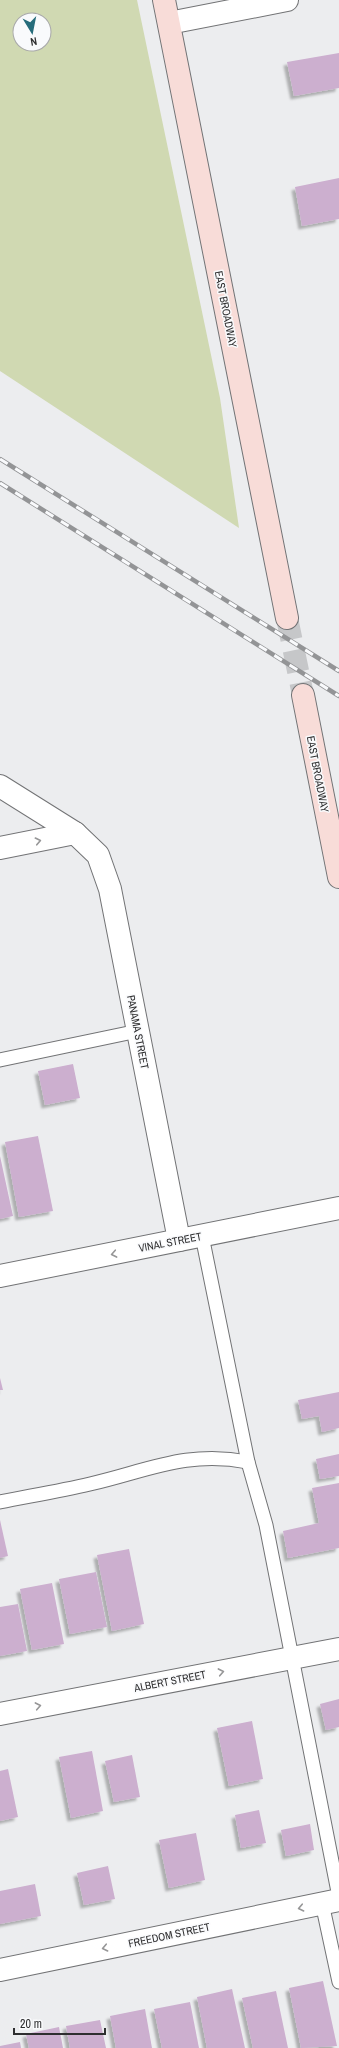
<svg xmlns="http://www.w3.org/2000/svg" width="339" height="2048" font-family="'Archivo Narrow',sans-serif">
	<defs>
		<filter id="shadow"><feDropShadow dx="-3.5" dy="3.5" stdDeviation="1" flood-color="#0004"/></filter>
	</defs>
	<rect width="100%" height="100%" fill="#ecedef"/>
	<!-- green -->
	<path fill="#d0d9b2" fill-rule="evenodd" d="M0,0H137L220,398L239,528L0,371ZM20,20H44V44H20Z"/>
	<!-- building -->
	<g fill="#ccafcf" filter="url(#shadow)">
		<path d="M339,53V88L294,96L287,62Z"/>
		<path d="M339,178V219L302,226L295,187Z"/>
		<path d="M73,1064L80,1098L45,1105L38,1071Z"/>
		<path d="M38,1136L53,1211L19,1217L5,1142Z"/>
		<path d="M0,1156L13,1216L0,1219Z"/>
		<path d="M0,1378L3,1390H0Z"/>
		<path d="M339,1392V1428L322,1432L319,1416L302,1419L298,1400Z"/>
		<path d="M339,1454V1476L320,1479L316,1459Z"/>
		<path d="M339,1483V1548L288,1558L283,1531L319,1523L312,1488Z"/>
		<path d="M0,1520L8,1556L0,1558Z"/>
		<path d="M129,1549L144,1624L112,1631L97,1555Z"/>
		<path d="M96,1572L107,1627L70,1634L59,1579Z"/>
		<path d="M52,1583L64,1644L32,1650L20,1589Z"/>
		<path d="M18,1604L27,1651L0,1656V1607Z"/>
		<path d="M339,1699V1727L326,1730L320,1704Z"/>
		<path d="M252,1721L263,1779L229,1786L217,1728Z"/>
		<path d="M92,1751L103,1811L71,1818L59,1757Z"/>
		<path d="M132,1755L140,1797L114,1802L105,1761Z"/>
		<path d="M8,1769L18,1817L0,1821V1771Z"/>
		<path d="M259,1810L266,1843L241,1848L235,1815Z"/>
		<path d="M310,1824L314,1850L286,1856L281,1830Z"/>
		<path d="M196,1833L205,1880L169,1888L159,1840Z"/>
		<path d="M108,1866L115,1899L84,1905L77,1873Z"/>
		<path d="M35,1884L41,1916L0,1924V1891Z"/>
		<path d="M323,1981L337,2046L301,2048L289,1988Z"/>
		<path d="M232,1989L245,2048H207L197,1997Z"/>
		<path d="M276,1991L288,2048H253L242,1998Z"/>
		<path d="M190,2002L199,2048H162L154,2009Z"/>
		<path d="M145,2009L152,2048H116L110,2016Z"/>
		<path d="M100,2020L106,2048H70L66,2026Z"/>
		<path d="M59,2027L63,2048H29L26,2034Z"/>
		<path d="M20,2042L21,2048H0V2046Z"/>
	</g>
	<g fill="none" stroke-linecap="round" stroke-linejoin="round">
		<!-- secondary-tunnel -->
		<path stroke="#c6c7c9" stroke-width="22" stroke-dasharray="22 11" stroke-linecap="butt" d="M287,618L303,695"/>
		<defs>
			<g id="lane">
				<path d="M0,1060L138,1031"/>
				<path d="M202,1236L248,1462L266,1525L339,1897"/>
				<path d="M0,1502C30,1496 60,1491 90,1484C147,1471 187,1450 248,1462"/>
				<path d="M322,1903L339,1982"/>
			</g>
			<g id="street">
				<path d="M169,23L287,0"/>
				<path d="M0,786L75,833L98,855L110,889L179,1240"/>
				<path d="M0,848L75,833"/>
				<path d="M0,1276L339,1208"/>
				<path d="M0,1714L339,1649"/>
				<path d="M0,1970L339,1900"/>
			</g>
			<g id="secondary">
				<path d="M164,0L287,618"/>
				<path d="M303,695L339,877"/>
			</g>
		</defs>
		<!-- lane casing -->
		<use href="#lane" stroke="#727375" stroke-width="15"/>
		<!-- street casing -->
		<use href="#street" stroke="#727375" stroke-width="24"/>
		<!-- secondary casing -->
		<use href="#secondary" stroke="#727375" stroke-width="24"/>
		<!-- lane -->
		<use href="#lane" stroke="#fff" stroke-width="13"/>
		<!-- street -->
		<use href="#street" stroke="#fff" stroke-width="22"/>
		<!-- secondary -->
		<use href="#secondary" stroke="#f8dcd8" stroke-width="22"/>
		<defs>
			<g id="rail">
				<path d="M0,459L339,671"/>
				<path d="M0,483L339,696"/>
			</g>
		</defs>
		<!-- rail casing -->
		<use href="#rail" stroke="#939496" stroke-width="4.5"/>
		<!-- rail -->
		<use href="#rail" stroke="#f9fafc" stroke-width="3" stroke-dasharray="9" stroke-linecap="butt"/>
	</g>
	<!-- one-way arrows -->
	<defs><path id="oneway-chevron" d="M-2-3.5L2.5 0L-2 3.5" fill="none" stroke-width="1.6" stroke-linecap="round" stroke-linejoin="round"/></defs>
	<g stroke="#969697">
		<use href="#oneway-chevron" transform="translate(38 841) rotate(-12)"/>
		<use href="#oneway-chevron" transform="translate(114 1254) rotate(169)"/>
		<use href="#oneway-chevron" transform="translate(221 1672) rotate(-11)"/>
		<use href="#oneway-chevron" transform="translate(38 1706) rotate(-11)"/>
		<use href="#oneway-chevron" transform="translate(301 1908) rotate(168)"/>
		<use href="#oneway-chevron" transform="translate(105 1948) rotate(168)"/>
	</g>
	<g text-anchor="middle" stroke-width="3" stroke-linejoin="round" paint-order="stroke">
		<!-- street labels -->
		<g font-size="11" fill="#2e2e2f" stroke="#f9fafc">
			<text transform="translate(226 309) rotate(79)" y="4">EAST BROADWAY</text>
			<text transform="translate(318 774) rotate(79)" y="4">EAST BROADWAY</text>
			<text transform="translate(138 1032) rotate(79)" y="4">PANAMA STREET</text>
			<text transform="translate(170 1242) rotate(-11)" y="4">VINAL STREET</text>
			<text transform="translate(170 1681) rotate(-11)" y="4">ALBERT STREET</text>
			<text transform="translate(169 1935) rotate(-12)" y="4">FREEDOM STREET</text>
		</g>
	</g>
	<!-- north arrow -->
	<g transform="translate(32 32) rotate(170)"><circle r="19" fill="#f9fafc" stroke="#a8a8aa"/>
	<path d="M0-3L7 15L0 10L-7 15Z" fill="#266c7b"/>
	<text y="-6" font-size="11" font-weight="bold" text-anchor="middle" fill="#2e2e2f">N</text>
	</g>
	<!-- scale -->
	<path d="M14 2028v6h91v-6" fill="none" stroke="#2e2e2f" stroke-width="2"/>
	<text x="20" y="2028" font-size="12" fill="#2e2e2f" stroke="#f9fafc" stroke-width="3" paint-order="stroke">20 m</text>
</svg>
